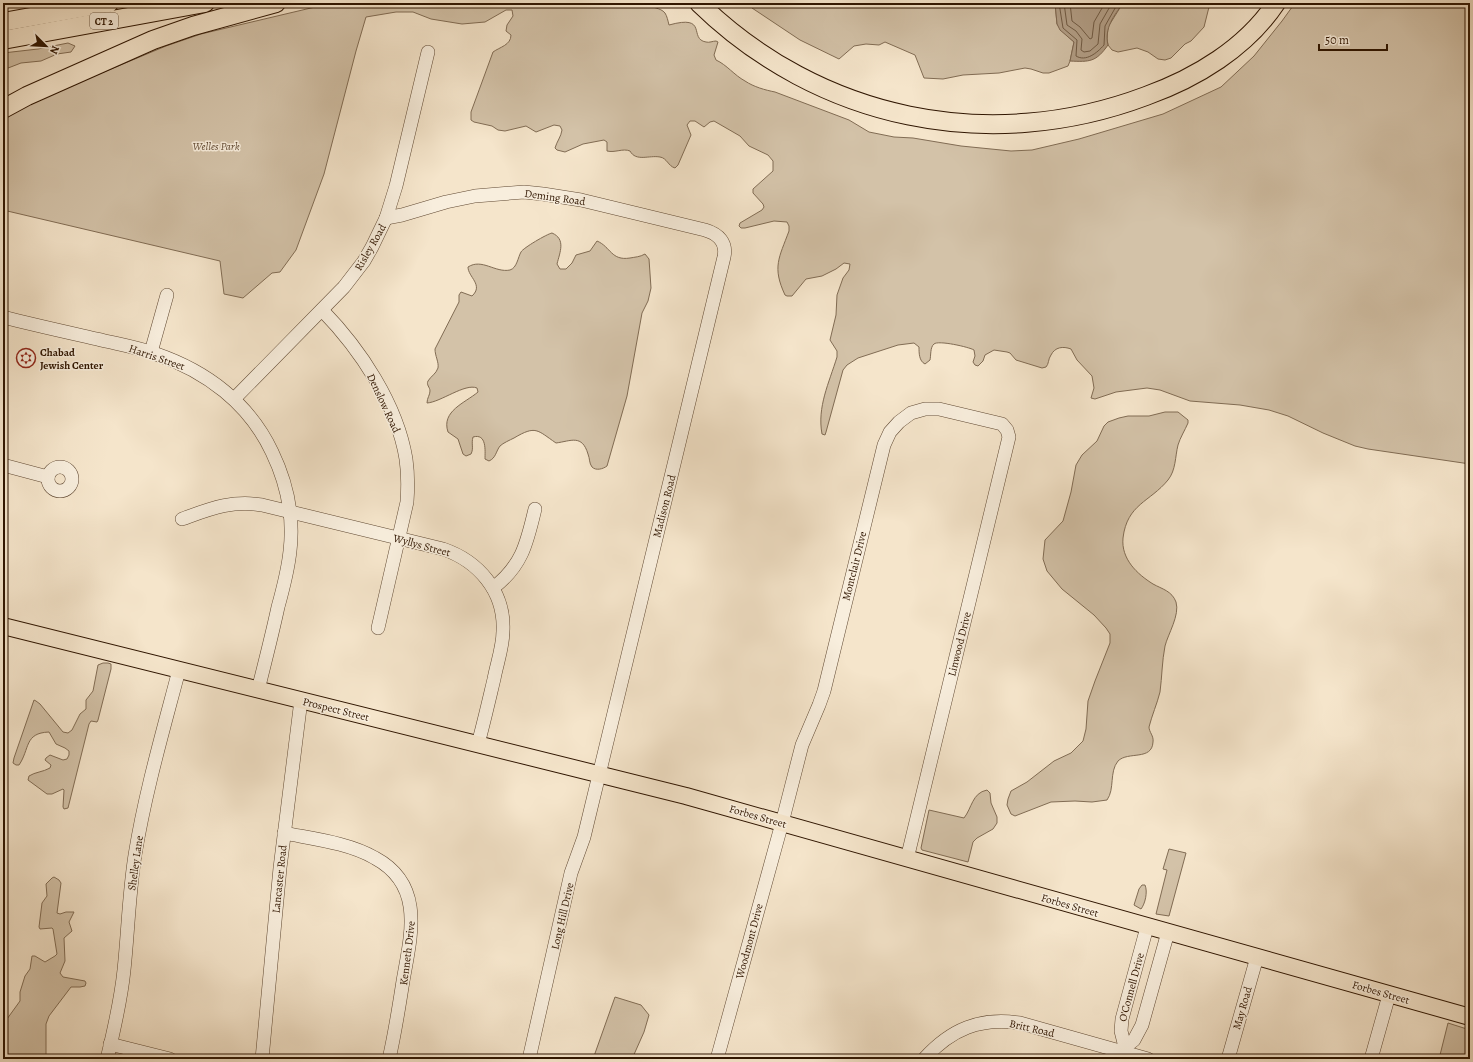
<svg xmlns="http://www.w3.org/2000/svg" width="1473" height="1062" font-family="Alegreya,serif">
	<rect width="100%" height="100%" fill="#f5e5cb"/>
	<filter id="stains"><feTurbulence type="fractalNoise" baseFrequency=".005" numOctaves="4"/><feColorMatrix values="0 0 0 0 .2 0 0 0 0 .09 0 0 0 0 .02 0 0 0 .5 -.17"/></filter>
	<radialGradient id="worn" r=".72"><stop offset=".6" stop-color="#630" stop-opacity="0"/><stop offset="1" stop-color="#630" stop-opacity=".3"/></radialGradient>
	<!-- green -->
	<g fill="#d3c2a8" stroke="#816c54">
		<path d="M332,3H648C652,9 660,7 665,13C667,16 668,21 669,25C709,14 688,39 706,42C709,43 713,41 716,41L718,42L714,55L716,60C727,65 734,75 745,81C754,87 765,90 775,92L849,120L869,132L894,137L913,138L961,146L1011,151L1032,150L1079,139L1163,114L1221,87L1254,56L1282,21L1295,3H1470V464L1368,449L1355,446L1323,433L1288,416L1269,410L1240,405L1190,401L1160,390L1147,388L1116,392L1095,399L1091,398L1094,388L1092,376L1077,360L1071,349C1063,346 1055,347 1051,355C1048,359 1049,364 1046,367L1042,368L1016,360L1010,353L1007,352L994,350L985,355L983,361L978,366L975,365L973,362L975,356L974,350C969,347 938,340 934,344C930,347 931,356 930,360L925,364C919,361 919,353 919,347L914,343L898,345L858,358L847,365L843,370L826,432L825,435L822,434C817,407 829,383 837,357V351L830,340L836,315L837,295L843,278L849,270L850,264L844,263L836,269L822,276L806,279L792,296H787L785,295C772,267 779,258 789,231V226L787,222L774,221L745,228H741L739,226L740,223L762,210L764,207L763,204L753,193V189L773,171V161L768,155L749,146L740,136L714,121L710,122L704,127L695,121H690L687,125L691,135L678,165L675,168C668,166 667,158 660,157C649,155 636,162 630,151C623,148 615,153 607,151V142L604,140L583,144L565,152L557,150L555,148C557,141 561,137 562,130L560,126L554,125L536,132L526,126L505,131L498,130L492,126L474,122L471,120V112L493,52C500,47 511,45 511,35L506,31L507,25L513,16L512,10H506L485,22L462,24L431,19L413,12H396L366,17L356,51L324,174L296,250L280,272L272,273L243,298L224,294L220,261L3,210V114L166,46L201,34Z"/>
		<path d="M747,3H1055L1057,24L1065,34L1074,42L1070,61L1068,66L1049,73H1043L1031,69L1025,68L999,73L963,75L943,79L924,78L915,55L885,42L879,45L866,44L854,46L839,59L800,40L752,8Z"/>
		<path d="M1123,3H1210L1204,27L1191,41L1185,44L1171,58L1165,60L1158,59L1148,52L1137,48L1118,52L1112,50L1108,45L1107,39L1108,27Z"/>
		<path d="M68,43L75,46L71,52L57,54L41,61L21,63L3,70V53L38,49Z"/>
		<path d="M552,233C566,239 560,252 557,264L560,269H566L572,263L576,255L590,251L597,241C611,247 611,261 630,258C635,257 640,257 645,254L649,259L651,288L648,301L642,313L627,396L607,466C603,469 596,471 592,467C589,463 590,459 588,454C582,434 571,441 556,443C537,430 536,425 514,438C510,440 503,443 500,446C496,451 496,458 489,461L485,459C485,451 487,433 473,437C471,444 474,448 471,454L466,456L463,454L458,439L448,432C441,411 465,403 478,392L477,388C465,383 441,402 427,403C427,398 430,395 430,391C430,387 426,385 428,381C431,376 436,374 438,368C439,362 435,356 435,349L459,302V295L461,292L472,296C484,285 468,277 468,267C482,258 495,273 510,270C517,268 518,257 521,252C523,248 547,234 552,233Z"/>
		<path d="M1165,412H1178L1188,420V423C1185,430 1180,438 1178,445C1175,457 1176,470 1168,480C1150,502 1127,504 1123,538C1121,559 1137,574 1153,584C1162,589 1172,591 1176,602C1180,615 1168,634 1165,646C1162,661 1162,677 1160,692C1157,704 1152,715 1149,727C1149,732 1154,736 1153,742C1152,761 1128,751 1118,761C1109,772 1115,789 1107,800L1092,802L1075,801L1051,802L1015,816L1011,814L1007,805L1008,799L1011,791L1027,782L1054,761L1071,753L1083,741L1086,729L1088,701L1095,681L1110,643V634L1106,628L1094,615L1062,589L1047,571L1043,559L1045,540L1063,521L1071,492L1076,465L1082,455L1097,441L1104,426L1108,422L1119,418L1128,416H1149Z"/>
		<path d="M103,663H108L111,664V669L98,720L97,722L91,721L89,724L68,808L64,809L63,807L64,790L63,789L52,794H47L28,780L29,776C35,772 43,772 50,768L51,765L45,760L46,758L50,755L63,760L67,759L69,755V751L65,748L56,744L49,732C24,733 30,749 19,765H16L13,763L14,758L34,700L36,701L40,704L63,732L68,733L72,730L80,714L86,709V700L93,691L98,665Z"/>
		<path d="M987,790L990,793L991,803L997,817V823L993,829L977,838L973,842L968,862L922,850L921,848L929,810L964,818C972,808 972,793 987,790Z"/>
		<path d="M1169,849L1186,853L1169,916L1156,914L1167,870L1163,869Z"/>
		<path d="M54,877L59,880L61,883L57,913L60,914L66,912H74L69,922L72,931L64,938L65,961L60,973L63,977L85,981L86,983L85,986L80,987H71L49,1016L46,1024V1059H3V1022L7,1019L20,1001V992L25,976L30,969L32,956H35L45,962L55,956L57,954L53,929L52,928L40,929L39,927L42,903L47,896L46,884L52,878Z"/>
		<path d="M1142,885H1145C1148,892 1145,904 1141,909L1134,905L1139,889Z"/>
		<path d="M615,997L641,1005L649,1015L644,1032L632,1059H593Z"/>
		<path d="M1448,1023L1470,1030V1059H1439Z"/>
	</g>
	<!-- water -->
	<path fill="#b29e86" stroke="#7e6750" d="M1055,3H1123C1114,16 1104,28 1108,45C1096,62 1090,62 1070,61L1074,42L1060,30L1057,24Z"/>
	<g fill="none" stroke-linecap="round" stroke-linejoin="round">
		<!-- shore -->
		<g stroke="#705a43" stroke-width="1">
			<path d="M1059,3L1063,28L1077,40L1076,56C1086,62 1097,53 1104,45L1105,26L1118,3"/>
			<path d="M1064,3L1067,25L1076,31L1082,39L1081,50L1084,52L1090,51L1098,44L1100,24L1112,3"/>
			<path d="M1070,3L1072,21L1080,27L1090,39L1092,38L1094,22L1105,3"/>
		</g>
		<defs>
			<g id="minor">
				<path d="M386,218L402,215L446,202L475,196L524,192L543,194L581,200L705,230C719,234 727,243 724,257L584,837L571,873L529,1059"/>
				<path d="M322,310C360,349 397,404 406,459C408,473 408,488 407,502L378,628"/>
				<path d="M3,317C34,325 66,332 97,339C117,344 137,347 156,354C206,371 249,403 272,452C287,483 294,517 290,551C288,570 283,589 278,607C272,635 265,662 258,690"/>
				<path d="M151,352L167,295"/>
				<path d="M234,399L344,287L364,261L372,247L386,218L396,186L428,52"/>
				<path d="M3,465L48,477"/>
				<circle cx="60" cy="479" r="12"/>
				<path d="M182,519C210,509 231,500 262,505L443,549C478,561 505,591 503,631C503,647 497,663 494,679C489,700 484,722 478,744"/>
				<path d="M493,588C522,566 527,543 535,509"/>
				<path d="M284,833C314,839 349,843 375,858C425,885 411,935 403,981C399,1007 395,1033 389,1059"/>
				<path d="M110,1044L170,1059"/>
				<path d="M1125,1047L1121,1031L1122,1019L1147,927"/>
				<path d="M107,1059C114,1030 121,1000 124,970C128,932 129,893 135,855C145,793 163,731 179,670"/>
				<path d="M262,1059L280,868L301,700"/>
				<path d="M717,1059L782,823L802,745L819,705L824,691L884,445L890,432L899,422L911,413L925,409H939L1002,424L1007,430L1009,437L907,859"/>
				<path d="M924,1059C951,1029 980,1017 1020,1023L1148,1059"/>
				<path d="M1122,1059L1125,1047L1134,1040L1142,1025L1168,932"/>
				<path d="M1228,1059L1257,957"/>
				<path d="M1371,1059L1389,995"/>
			</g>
			<path id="major" d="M3,626L686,796L1470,1017"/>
			<g id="highway">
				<path d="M699,3C819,120 989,155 1146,96C1196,78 1246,48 1276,3"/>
				<path d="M3,22L109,3"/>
				<path d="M3,40L205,3"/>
				<path d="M3,109L27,96L153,40L193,26L276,3"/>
			</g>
		</defs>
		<!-- minor casing -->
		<use href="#minor" stroke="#604933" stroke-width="14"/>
		<!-- major casing -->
		<use href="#major" stroke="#2f1500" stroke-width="18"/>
		<!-- highway casing -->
		<use href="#highway" stroke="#2f1500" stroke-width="20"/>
		<!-- minor -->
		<use href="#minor" stroke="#f8eedd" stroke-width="13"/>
		<!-- major -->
		<use href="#major" stroke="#f5e5cb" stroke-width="16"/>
		<!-- highway -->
		<use href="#highway" stroke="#f5e5cb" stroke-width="18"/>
	</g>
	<!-- icons -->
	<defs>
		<symbol id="synagogue-ring" viewBox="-11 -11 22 22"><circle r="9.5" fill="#f8eedd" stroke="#8f2418" stroke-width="1.5"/><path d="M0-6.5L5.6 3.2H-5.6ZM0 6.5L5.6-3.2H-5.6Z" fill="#8f2418"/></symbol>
	</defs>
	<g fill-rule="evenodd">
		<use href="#synagogue-ring" x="15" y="347" width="22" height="22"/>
	</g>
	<g text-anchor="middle" stroke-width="3" stroke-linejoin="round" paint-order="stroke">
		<!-- shield labels -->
		<rect fill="#f8eedd" stroke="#6b5642" stroke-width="1" x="90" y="13" width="28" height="16" rx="3"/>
		<g font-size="10" font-weight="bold" fill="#2f1500">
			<text x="104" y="25">CT 2</text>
		</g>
		<!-- park labels -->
		<g font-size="11" font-style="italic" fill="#604932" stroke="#f8eedd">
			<text x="216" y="150">Welles Park</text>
		</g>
		<!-- street labels -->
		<g font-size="11" fill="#2f1500" stroke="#f8eedd">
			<text transform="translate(555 197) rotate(8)" y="4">Deming Road</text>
			<text transform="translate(370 247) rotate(-60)" y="4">Risley Road</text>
			<text transform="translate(157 357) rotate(19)" y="4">Harris Street</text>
			<text transform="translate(384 403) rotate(65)" y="4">Denslow Road</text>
			<text transform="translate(664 506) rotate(-76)" y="4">Madison Road</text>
			<text transform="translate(422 545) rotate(15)" y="4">Wyllys Street</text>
			<text transform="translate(854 566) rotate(-76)" y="4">Montclair Drive</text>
			<text transform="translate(959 644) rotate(-76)" y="4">Linwood Drive</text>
			<text transform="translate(336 709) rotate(14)" y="4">Prospect Street</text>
			<text transform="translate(758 816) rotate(16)" y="4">Forbes Street</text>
			<text transform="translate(135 863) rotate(-82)" y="4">Shelley Lane</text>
			<text transform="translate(279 879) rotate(-84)" y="4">Lancaster Road</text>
			<text transform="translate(1070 905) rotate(16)" y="4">Forbes Street</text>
			<text transform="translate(562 916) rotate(-77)" y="4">Long Hill Drive</text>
			<text transform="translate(749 941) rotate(-75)" y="4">Woodmont Drive</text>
			<text transform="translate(407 953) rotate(-83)" y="4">Kenneth Drive</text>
			<text transform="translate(1131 987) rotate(-75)" y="4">O'Connell Drive</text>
			<text transform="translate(1381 992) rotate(16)" y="4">Forbes Street</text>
			<text transform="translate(1242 1008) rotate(-74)" y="4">May Road</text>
			<text transform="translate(1032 1028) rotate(13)" y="4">Britt Road</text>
		</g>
		<!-- poi labels -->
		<g font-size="11" font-weight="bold" fill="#2f1500" stroke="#f8eedd" text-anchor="start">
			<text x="40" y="356">Chabad<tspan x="40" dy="13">Jewish Center</tspan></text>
		</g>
	</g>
	<!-- margin -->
	<rect width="1473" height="1062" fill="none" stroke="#f5e5cb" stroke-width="16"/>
	<rect x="4" y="4" width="1465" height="1054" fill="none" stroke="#2f1500" stroke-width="2"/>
	<rect x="8" y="8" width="1457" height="1046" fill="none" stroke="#2f1500"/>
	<!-- north arrow -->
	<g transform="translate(46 46) rotate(114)" stroke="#f8eedd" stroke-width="3" paint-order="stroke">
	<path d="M0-3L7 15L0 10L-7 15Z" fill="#2f1500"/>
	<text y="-6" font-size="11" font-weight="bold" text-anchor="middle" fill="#2f1500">N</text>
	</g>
	<!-- scale -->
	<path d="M1319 44v6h68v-6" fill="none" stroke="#2f1500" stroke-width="2"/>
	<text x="1325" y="44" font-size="12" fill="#2f1500" stroke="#f8eedd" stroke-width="3" paint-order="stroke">50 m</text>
	<rect width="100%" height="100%" filter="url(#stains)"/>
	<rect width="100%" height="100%" fill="url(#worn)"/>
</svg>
